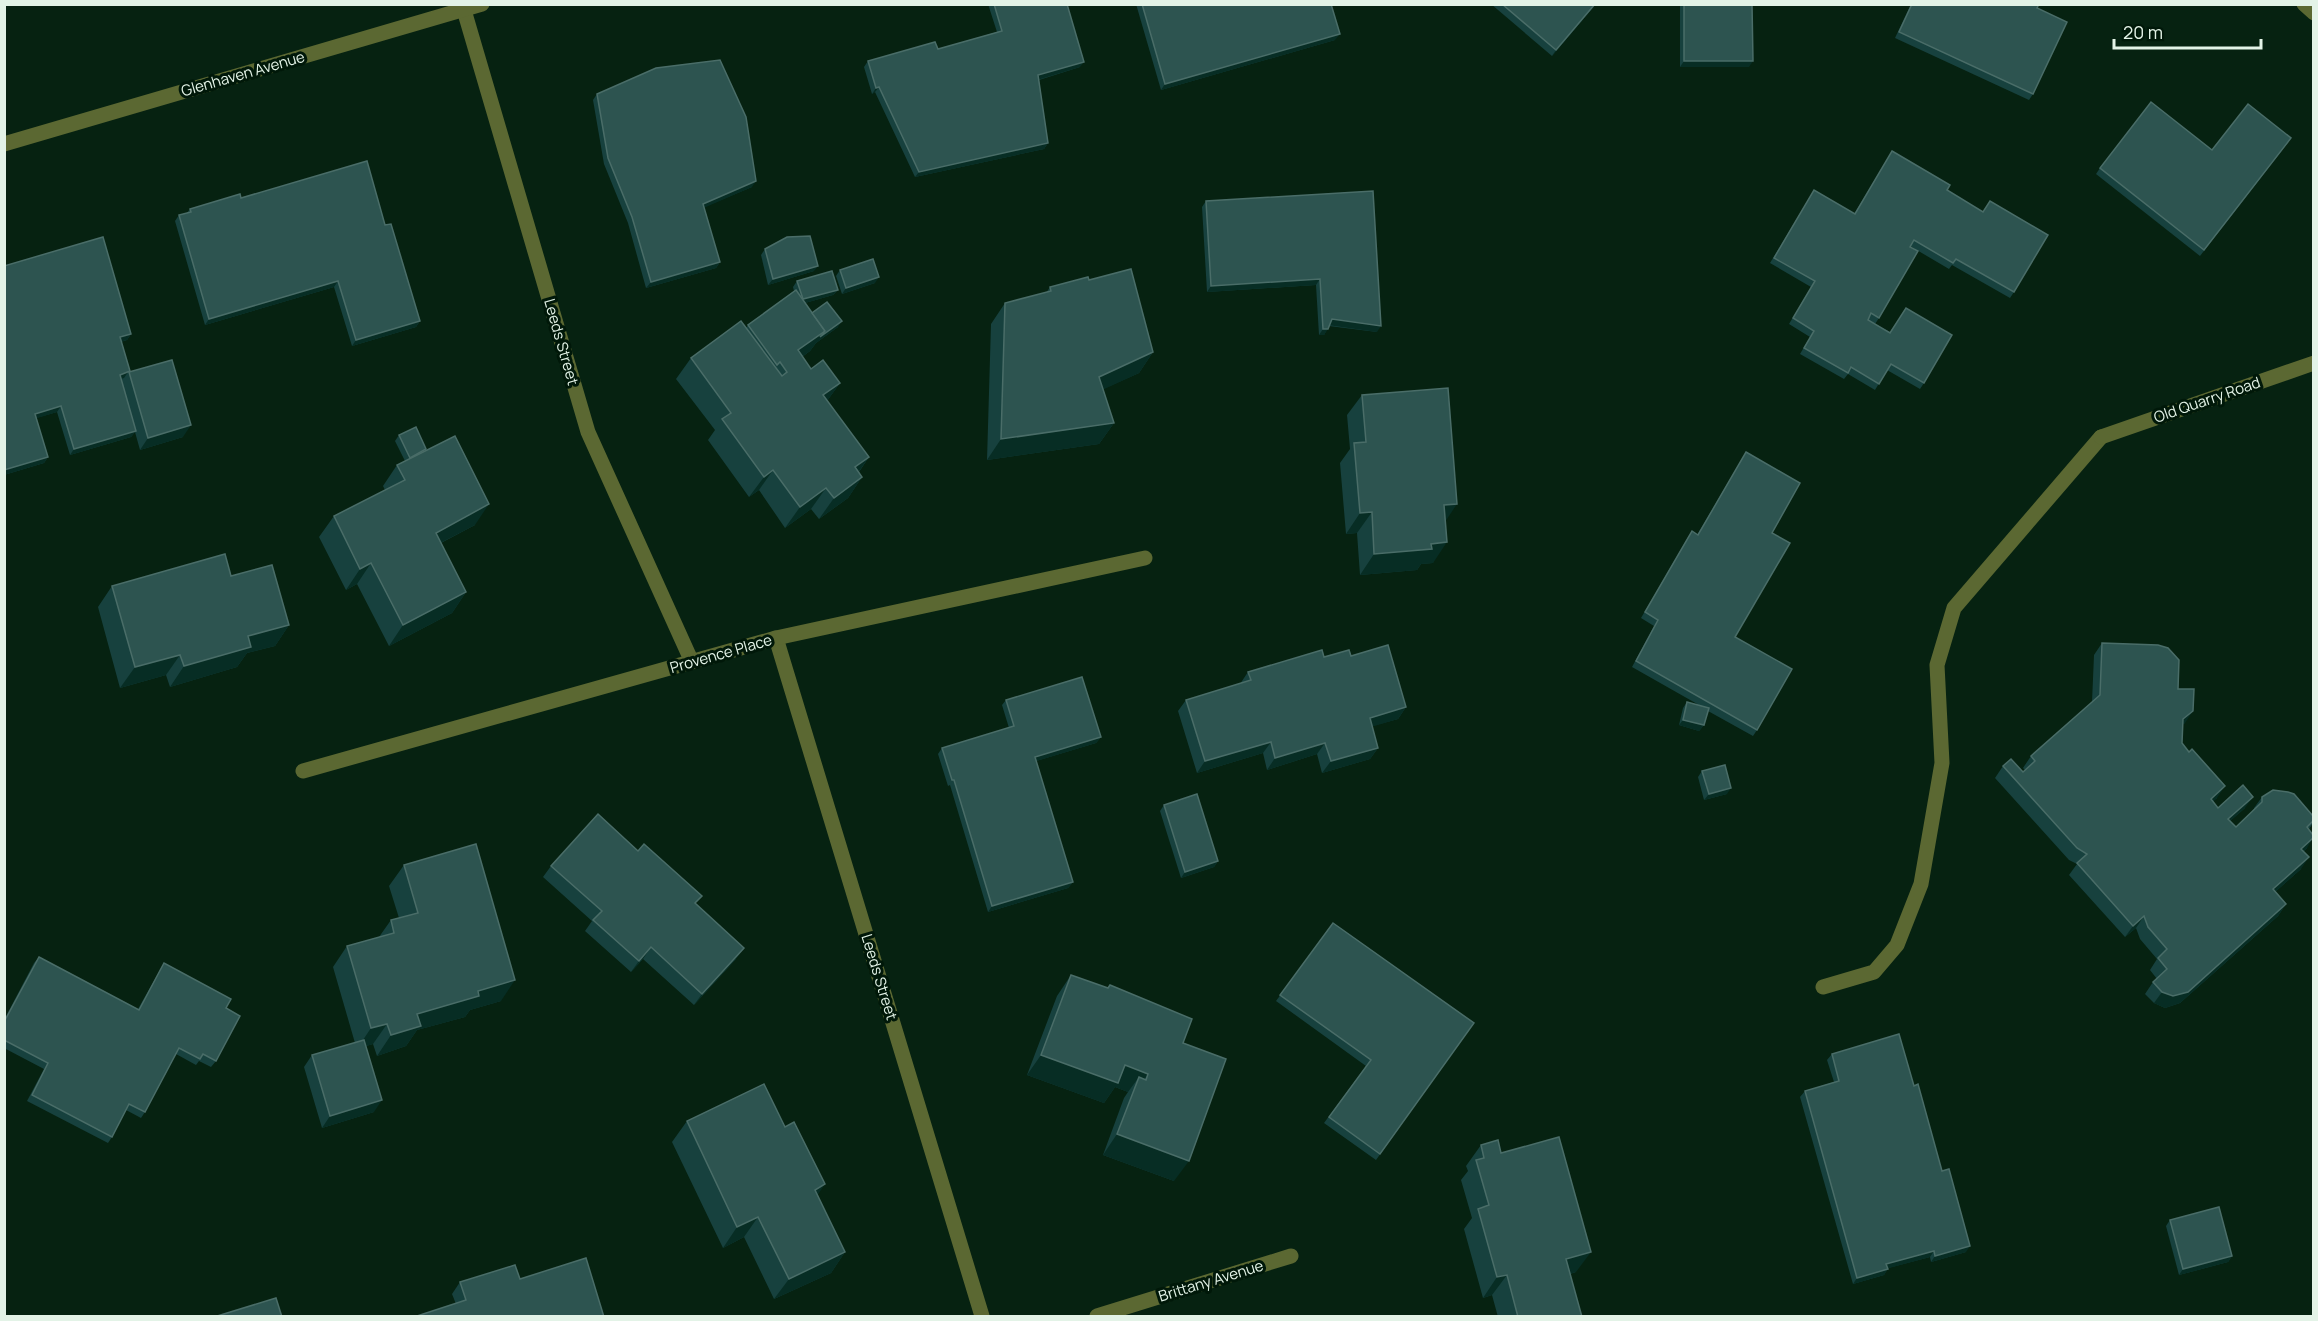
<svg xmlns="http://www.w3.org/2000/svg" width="2318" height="1321" font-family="Manrope,sans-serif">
	<rect width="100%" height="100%" fill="#062211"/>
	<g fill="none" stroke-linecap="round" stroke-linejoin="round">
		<!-- service -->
		<path stroke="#5b6832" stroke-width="15" d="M1823,987L1874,972L1897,945L1921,884L1942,763L1937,665L1954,608L2101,437"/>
		<!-- minor -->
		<g stroke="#5b6832" stroke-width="15">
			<path d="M2304,4L2314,13"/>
			<path d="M464,10L588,432L692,662"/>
			<path d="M4,144L482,4"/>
			<path d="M2101,437L2314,363"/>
			<path d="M776,638L982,1316"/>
			<path d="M303,771L776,638L1145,558"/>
			<path d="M1097,1316L1291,1256"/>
		</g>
	</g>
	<!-- wall -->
	<g fill="#17413e">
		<path d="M988,4H1067L1080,67L1039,80L1048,143L1044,149L915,177L875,92L872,94L864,67L868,61L938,49L997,32Z"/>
		<path d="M1136,4H1331L1335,40L1161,90Z"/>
		<path d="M1491,4H1596L1552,56Z"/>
		<path d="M1680,4H1752L1749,67H1680Z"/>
		<path d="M1911,4H2039L2037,8L2033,94L2029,100L1895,38Z"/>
		<path d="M597,94L752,187L704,207L720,262L716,268L646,288L628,223L604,164L593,100Z"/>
		<path d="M2287,144L2200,256L2096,174L2100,168L2212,150Z"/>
		<path d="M1892,151L1947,190L1983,212L1990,201L2014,292L2010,298L1952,265L1949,269L1910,246L1879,318L1875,324L1890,332L1906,308L1924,383L1920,389L1887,370L1875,390L1848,374L1844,379L1800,354L1810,337L1789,324L1811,287L1770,263L1814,190L1854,214Z"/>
		<path d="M1373,191L1377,332L1329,326L1324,335H1319L1316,285L1207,292L1202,207L1206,201Z"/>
		<path d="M241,198L385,225L420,321L416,327L352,346L334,287L205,325L175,221L179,215L186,214L190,209Z"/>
		<path d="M765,249L814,271L768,285L761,255Z"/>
		<path d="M4,266L131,334L127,340L121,342L130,371L183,437L140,450L135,432L131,437L70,455L57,412L36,418L48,457L44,463L4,475Z"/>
		<path d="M840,270L875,283L842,294L836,276Z"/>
		<path d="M1089,280L1153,352L1139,373L1103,389L1114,423L1099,444L987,460L991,324L1005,303L1046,293L1050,287Z"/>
		<path d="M797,281L838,290L833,295L805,303L812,313L838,327L816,343L810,351L802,357L811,369L840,383L827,401L869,457L859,472L862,477L848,498L819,519L811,509L785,528L759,490L749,497L708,440L715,430L676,379L691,358L746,328L748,325L794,291L793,287Z"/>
		<path d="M1362,395L1445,521L1433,563L1421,564L1417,570L1360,575L1357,533L1346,534L1340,463L1350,449L1347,415Z"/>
		<path d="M399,435L426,449L475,525L441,543L466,592L452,613L389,646L357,584L346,590L319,537L334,516L385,490L383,486L397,465L405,461L395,441Z"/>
		<path d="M1746,452L1772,533L1735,637L1757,730L1753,736L1708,711L1704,725L1699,731L1679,725L1683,708L1687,702L1699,705L1632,667L1654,626L1641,618L1688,537L1692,531L1697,535Z"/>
		<path d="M231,576L289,625L275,646L247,653L237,667L170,687L166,675L120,688L98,607L112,586Z"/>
		<path d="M2102,643L2178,689L2185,723L2183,724L2182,743L2217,798L2213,801L2218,808H2245L2230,821L2236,827L2254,810V808L2262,797L2313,823L2309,829L2307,848L2303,852L2301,869L2275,892L2286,904L2278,916L2180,1003L2165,1008L2154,1003L2145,994L2153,982L2157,979L2150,970L2157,959L2140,939L2136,928L2125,937L2069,875L2077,864L2069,860L1995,778L2003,766L2023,772L2025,770L2023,768L2031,756L2092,702L2094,655Z"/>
		<path d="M1351,656L1406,707L1398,719L1372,726L1378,748L1370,759L1322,773L1317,754L1267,770L1263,753L1197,773L1178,711L1186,700L1240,684L1248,672L1324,657Z"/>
		<path d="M1006,700L1101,737L1096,743L1036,761L1073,882L1068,888L988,912L950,785L948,786L938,754L942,748L1009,728L1002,705Z"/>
		<path d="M1702,771L1727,794L1704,800L1698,777Z"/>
		<path d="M1164,805L1218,861L1214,867L1181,878L1160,811Z"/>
		<path d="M638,851L696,904L736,959L694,1005L643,959L631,972L585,931L592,921L543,877L551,866Z"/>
		<path d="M404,865L501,1001L470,1010L465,1017L417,1030L406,1046L377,1056L373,1044L366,1046L374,1112L322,1128L304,1067L312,1055L355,1043L333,967L347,946L379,937L391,920L399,918L389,886Z"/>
		<path d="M1333,923L1474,1023L1376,1160L1324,1123L1366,1066L1276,1001Z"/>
		<path d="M39,957L138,1009L164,963L226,1008L216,1061L211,1067L199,1061L196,1065L176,1054L145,1112L141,1118L126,1110L112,1137L108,1143L27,1101L44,1069L4,1048V1020L34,963Z"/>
		<path d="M1071,975L1108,988L1110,985L1183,1043L1174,1181L1103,1155L1124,1098L1128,1092L1115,1087L1104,1103L1027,1075L1057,996Z"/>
		<path d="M1832,1054L1914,1086L1966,1252L1931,1262L1930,1257L1888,1268L1884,1275L1853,1284L1800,1097L1805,1091L1834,1082L1827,1060Z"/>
		<path d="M687,1121L817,1196L845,1252L831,1273L774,1299L744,1237L723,1248L672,1142Z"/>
		<path d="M1481,1145L1501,1153L1576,1272L1570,1274L1582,1317H1498L1492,1295L1483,1298L1464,1229L1472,1218L1461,1180L1468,1171L1466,1166Z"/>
		<path d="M2170,1220L2232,1256L2228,1262L2179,1275L2166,1226Z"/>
		<path d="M520,1279L604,1317L456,1304L452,1294L460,1282Z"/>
	</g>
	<!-- shaded-wall -->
	<g fill="#072d24">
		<path d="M1595,4H1596L1552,56L1556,50Z"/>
		<path d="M1340,34L1335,40L1161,90L1165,84Z"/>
		<path d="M1684,61H1753L1749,67H1680Z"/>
		<path d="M1084,62L1080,67L1034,81L1038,75Z"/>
		<path d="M879,87L875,92L872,94L876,88Z"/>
		<path d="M1048,143L1044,149L915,177L919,172Z"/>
		<path d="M756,181L752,187L699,210L703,204Z"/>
		<path d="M720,262L716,268L646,288L651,282Z"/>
		<path d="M818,266L814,271L768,285L773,279Z"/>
		<path d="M879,277L875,283L842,294L846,288Z"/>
		<path d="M1320,279L1316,285L1207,292L1211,286Z"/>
		<path d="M338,281L334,287L205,325L209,319Z"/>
		<path d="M838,290L833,295L798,305L803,299Z"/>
		<path d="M1332,319L1381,326L1377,332L1328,325Z"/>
		<path d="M420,321L416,327L352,346L356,340Z"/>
		<path d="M842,321L838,327L816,343L810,351L785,369L798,350L825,331Z"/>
		<path d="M1323,329H1328L1324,335H1319Z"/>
		<path d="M131,334L127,340L116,343L120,337Z"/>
		<path d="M1153,352L1139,373L1085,398L1099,377Z"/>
		<path d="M128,372L124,378L115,381L120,375Z"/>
		<path d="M840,383L825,404L823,395Z"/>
		<path d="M61,406L57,412L31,420L35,414Z"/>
		<path d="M1114,423L1099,444L987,460L1001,439Z"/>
		<path d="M191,425L183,437L140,450L148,438Z"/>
		<path d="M136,431L131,437L70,455L74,449Z"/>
		<path d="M48,457L44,463L4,475V470Z"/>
		<path d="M869,457L855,477V467Z"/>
		<path d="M773,470L759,490L749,497L764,477Z"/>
		<path d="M862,477L848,498L819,519L834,498Z"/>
		<path d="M826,488L811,509L785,528L800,507Z"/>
		<path d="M489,504L475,525L421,553L436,533Z"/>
		<path d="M1457,504L1443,525L1444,505Z"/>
		<path d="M1372,512L1357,533L1346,534L1360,513Z"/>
		<path d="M1447,542L1433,563L1421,564L1417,570L1360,575L1374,554L1431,544Z"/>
		<path d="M371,563L357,584L346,590L360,569Z"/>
		<path d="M466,592L452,613L389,646L403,625Z"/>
		<path d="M289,625L275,646L247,653L237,667L170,687L184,666L248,636Z"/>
		<path d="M180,655L166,675L120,688L135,667Z"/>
		<path d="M1406,707L1398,719L1361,730L1370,718Z"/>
		<path d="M2193,711L2185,723L2175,730L2183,719Z"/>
		<path d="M1683,720L1704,725L1699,731L1679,725Z"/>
		<path d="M1101,737L1096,743L1030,763L1035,757Z"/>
		<path d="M1271,742L1263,753L1197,773L1205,761Z"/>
		<path d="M1325,743L1317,754L1267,770L1275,758Z"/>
		<path d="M1378,748L1370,759L1322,773L1331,761Z"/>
		<path d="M2225,786L2217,798L2203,810L2211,799Z"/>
		<path d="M1731,788L1727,794L1704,800L1709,794Z"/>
		<path d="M2253,797L2245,808L2220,830L2228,819Z"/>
		<path d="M2313,838L2307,848L2293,861L2301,849Z"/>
		<path d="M2309,857L2301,869L2265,901L2273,889Z"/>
		<path d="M1218,861L1214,867L1181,878L1185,872Z"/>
		<path d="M1073,882L1068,888L988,912L992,906Z"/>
		<path d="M2286,904L2278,916L2180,1003L2165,1008L2154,1003L2162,992Z"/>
		<path d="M2144,916L2136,928L2125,937L2133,926Z"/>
		<path d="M651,947L643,959L631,972L639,961Z"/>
		<path d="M744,948L736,959L694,1005L702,994Z"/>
		<path d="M515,980L501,1001L470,1010L465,1017L417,1030L406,1046L377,1056L391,1035L417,1014L478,991Z"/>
		<path d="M387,1024L373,1044L357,1049L371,1028Z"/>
		<path d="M1041,1055L1125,1065L1148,1074L1134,1094L1139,1077L1128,1092L1115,1087L1104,1103L1027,1075Z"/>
		<path d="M382,1100L374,1112L322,1128L330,1116Z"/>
		<path d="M1117,1134L1189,1161L1174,1181L1103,1155Z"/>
		<path d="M825,1184L811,1205L815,1190Z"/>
		<path d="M758,1217L744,1237L723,1248L737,1227Z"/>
		<path d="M1970,1246L1966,1252L1931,1262L1935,1256Z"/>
		<path d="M1934,1251L1930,1257L1882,1270L1886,1264Z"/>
		<path d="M845,1252L831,1273L774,1299L789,1279Z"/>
		<path d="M1591,1252L1576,1272L1552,1279L1566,1259Z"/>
		<path d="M2232,1256L2228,1262L2179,1275L2183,1269Z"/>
		<path d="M1888,1269L1884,1275L1853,1284L1857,1278Z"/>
		<path d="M1507,1275L1492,1295L1483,1298L1497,1277Z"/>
	</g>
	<!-- building -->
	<g fill="#2d5450" stroke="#4a6d68" stroke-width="1.5">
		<path d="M994,4H1067L1084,62L1038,75L1048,143L919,172L879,87L876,88L868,61L935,42L938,49L1002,31Z"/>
		<path d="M1142,4H1331L1340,34L1165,84Z"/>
		<path d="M1502,4H1595L1556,50Z"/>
		<path d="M1684,4H1752L1753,61H1684Z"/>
		<path d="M1912,4H2039L2037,8L2067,22L2033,94L1899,32Z"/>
		<path d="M720,60L746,117L756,181L703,204L720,262L651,282L632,217L608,158L597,94L656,68Z"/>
		<path d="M2151,102L2212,150L2248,104L2291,138L2204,250L2100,168Z"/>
		<path d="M1892,151L1950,185L1947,190L1983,212L1990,201L2048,235L2014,292L1956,259L1953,263L1914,240L1910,247L1918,251L1879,318L1871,313L1868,320L1890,333L1906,308L1952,335L1924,383L1891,364L1879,384L1851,367L1848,373L1804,348L1814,331L1793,318L1815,281L1774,258L1814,190L1855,214Z"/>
		<path d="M367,161L385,225L391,224L420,321L356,340L338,281L209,319L179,215L191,212L190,209L240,194L241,198Z"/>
		<path d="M1373,191L1381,326L1332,319L1328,329H1323L1320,279L1211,286L1206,201Z"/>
		<path d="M810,236L818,266L773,279L765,249L787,237Z"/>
		<path d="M103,237L131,334L120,337L130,371L120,375L136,431L74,449L61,406L35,414L48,457L4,470V266Z"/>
		<path d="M873,259L879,277L846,288L840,270Z"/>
		<path d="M1131,269L1153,352L1099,377L1114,423L1001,439L1005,303L1051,291L1050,287L1088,277L1089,280Z"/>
		<path d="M832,271L838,290L803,299L797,281Z"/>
		<path d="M796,290L825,331L798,350L811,369L823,360L840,383L823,395L869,457L855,467L862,477L834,498L826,488L800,507L773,470L764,477L722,419L731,413L691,358L741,321L782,376L787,372L780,362L777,365L748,325Z"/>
		<path d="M827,302L842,321L820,337L825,331L812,313Z"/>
		<path d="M172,360L191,425L148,438L129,372Z"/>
		<path d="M1448,388L1457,504L1444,505L1447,542L1431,544L1432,549L1374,554L1372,512L1360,513L1354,443L1366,442L1362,395Z"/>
		<path d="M416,427L426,449L410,458L399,435Z"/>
		<path d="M455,436L489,504L436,533L466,592L403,625L371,563L360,569L334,516L405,480L397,465Z"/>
		<path d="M1746,452L1800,483L1772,533L1790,543L1735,637L1792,669L1757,730L1636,661L1658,620L1645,612L1692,531L1698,535Z"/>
		<path d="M225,554L231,576L272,565L289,625L248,636L251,647L184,666L180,655L135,667L112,586Z"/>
		<path d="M2102,643L2158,645L2168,648L2179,660L2178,689H2194L2193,711L2183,719L2182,743L2189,752L2192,749L2225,786L2211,799L2218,808L2243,785L2253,797L2228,819L2236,827L2262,802V797L2273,790L2288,792L2294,794L2313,816V821L2307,827L2313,835V838L2301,849L2309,857L2273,889L2286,904L2188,992L2173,996L2162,992L2153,982L2167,969L2158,958L2167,949L2148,927L2144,916L2133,926L2077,863L2087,854L2077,848L2003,766L2011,759L2023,772L2035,761L2031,756L2100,695Z"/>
		<path d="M1388,645L1406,707L1370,718L1378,748L1331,761L1325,743L1275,758L1271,742L1205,761L1186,700L1251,680L1248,672L1322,650L1324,657L1349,650L1351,656Z"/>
		<path d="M1082,677L1101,737L1035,757L1073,882L992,906L954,780H952L942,748L1014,726L1006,700Z"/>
		<path d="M1687,702L1709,708L1704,725L1683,720Z"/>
		<path d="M1725,765L1731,788L1709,794L1702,771Z"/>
		<path d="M1197,794L1218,861L1185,872L1164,805Z"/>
		<path d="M598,814L638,851L644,844L702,896L695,903L744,948L702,994L651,947L639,961L593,920L602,911L551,866Z"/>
		<path d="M476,844L515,980L478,991L479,996L417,1014L421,1026L391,1035L387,1024L371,1028L347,946L394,933L391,920L418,913L404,865Z"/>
		<path d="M1333,923L1474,1023L1380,1154L1329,1117L1371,1060L1280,995Z"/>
		<path d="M39,957L139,1010L164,963L231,999L226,1008L240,1016L216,1061L203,1054L200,1059L179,1048L145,1112L129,1104L112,1137L32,1095L48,1063L4,1040V1022Z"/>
		<path d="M1071,975L1108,988L1110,985L1192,1019L1183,1043L1226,1059L1189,1161L1117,1134L1139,1077L1146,1080L1148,1074L1125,1065L1118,1083L1041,1055Z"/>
		<path d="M1899,1034L1914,1086L1918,1084L1942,1171L1949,1169L1970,1246L1935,1256L1934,1251L1886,1264L1888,1269L1857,1278L1805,1091L1839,1081L1832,1054Z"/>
		<path d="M364,1040L382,1100L330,1116L312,1055Z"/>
		<path d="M764,1084L785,1127L794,1122L825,1184L815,1190L845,1252L789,1279L758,1217L737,1227L687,1121Z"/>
		<path d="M1559,1137L1591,1252L1566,1259L1582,1317H1518L1507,1275L1497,1277L1478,1209L1489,1205L1476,1160L1484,1158L1481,1145L1498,1140L1501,1153Z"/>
		<path d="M2219,1207L2232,1256L2183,1269L2170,1220Z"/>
		<path d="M586,1258L604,1317H414L466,1300L460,1282L515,1265L520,1279Z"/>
		<path d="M276,1298L282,1317H214Z"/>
	</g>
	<g text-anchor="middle" stroke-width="6" stroke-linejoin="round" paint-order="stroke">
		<!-- street labels -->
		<g font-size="15" fill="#e3f3e7" stroke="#001809">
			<text transform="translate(243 74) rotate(-16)" y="5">Glenhaven Avenue</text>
			<text transform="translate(561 342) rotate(74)" y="5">Leeds Street</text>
			<text transform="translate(2207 400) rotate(-19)" y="5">Old Quarry Road</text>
			<text transform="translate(721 654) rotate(-16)" y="5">Provence Place</text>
			<text transform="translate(879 977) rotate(73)" y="5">Leeds Street</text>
			<text transform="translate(1211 1281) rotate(-17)" y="5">Brittany Avenue</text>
		</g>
	</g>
	<!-- border -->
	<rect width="2318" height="1321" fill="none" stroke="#e3f3e7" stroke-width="12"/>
	<!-- scale -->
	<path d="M2114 39v9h147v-9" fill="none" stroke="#e3f3e7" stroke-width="3"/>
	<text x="2123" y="39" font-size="18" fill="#e3f3e7" stroke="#001809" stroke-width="4.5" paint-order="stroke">20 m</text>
</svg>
